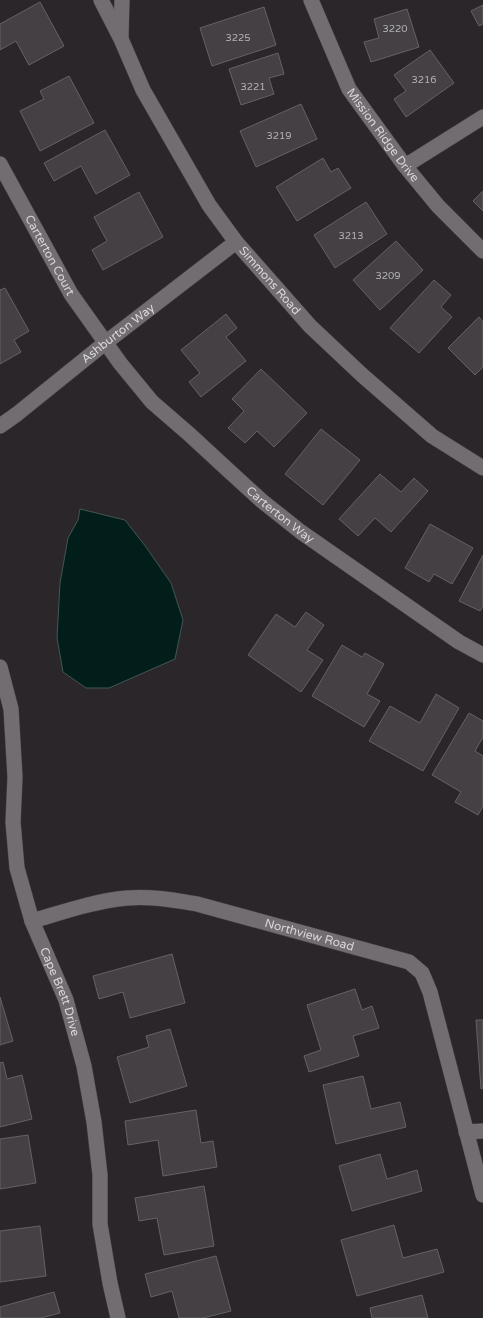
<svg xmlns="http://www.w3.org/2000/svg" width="483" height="1318" font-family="'Varela Round',sans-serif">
	<rect width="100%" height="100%" fill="#2a262a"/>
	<!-- water -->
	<path fill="#021e1a" stroke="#425653" d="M80,509L125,520L146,547L171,583L183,620L175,659L109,688H86L63,672L57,638L60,583L68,538L78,520Z"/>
	<!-- building -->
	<g fill="#444044" stroke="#656165">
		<path d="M40,2L64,46L29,65L16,41L0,50V24Z"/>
		<path d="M483,5V24L479,26L471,11Z"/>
		<path d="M264,7L276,45L212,66L200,28Z"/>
		<path d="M407,9L419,47L371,62L364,42L379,38L374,19Z"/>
		<path d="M430,50L454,83L406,117L394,99L406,91L394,75Z"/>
		<path d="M278,53L284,74L269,78L274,94L241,105L229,69Z"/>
		<path d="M69,76L94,123L40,151L20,111L44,99L40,91Z"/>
		<path d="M301,104L317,139L256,167L240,131Z"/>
		<path d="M105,130L130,175L96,194L81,166L54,181L44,163Z"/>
		<path d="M323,158L331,172L338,168L351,188L297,221L276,187Z"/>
		<path d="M483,191V211L473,201Z"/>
		<path d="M139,192L163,237L103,270L92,250L107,241L94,217Z"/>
		<path d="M366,202L387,234L335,268L314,235Z"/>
		<path d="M396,241L423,270L380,310L353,280Z"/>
		<path d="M434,280L451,295L441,307L452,317L419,353L390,328Z"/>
		<path d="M5,288L29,331L14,340L21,352L0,364V290Z"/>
		<path d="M226,314L237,328L226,337L246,361L201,397L189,382L200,373L181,350Z"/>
		<path d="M479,317L483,322V367L475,375L448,348Z"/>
		<path d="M261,369L307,413L274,447L257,431L245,443L228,428L244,411L232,399Z"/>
		<path d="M321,429L360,460L323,505L285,474Z"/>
		<path d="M380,474L401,492L414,478L428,491L391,532L375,518L358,536L339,519Z"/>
		<path d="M430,524L473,548L452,584L434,574L429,582L405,568Z"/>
		<path d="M483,555V606L480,611L459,601Z"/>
		<path d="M306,612L324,625L307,650L323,660L301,692L248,655L276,614L295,627Z"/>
		<path d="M342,645L362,657L365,653L384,664L367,694L380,701L364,727L312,696Z"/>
		<path d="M436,694L459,708L423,771L369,741L390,706L420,723Z"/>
		<path d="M469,713L483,721V737L475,751L483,756V806L478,815L455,802L461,792L432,775Z"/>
		<path d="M172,954L185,1003L130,1018L123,992L99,999L93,976Z"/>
		<path d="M355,989L362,1010L372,1006L379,1028L353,1036L359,1056L309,1072L304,1056L321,1050L307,1005Z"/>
		<path d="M0,997L13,1041L0,1045Z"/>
		<path d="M476,1020H483V1088L481,1089Z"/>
		<path d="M170,1029L187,1086L130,1103L117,1057L149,1047L146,1036Z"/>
		<path d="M3,1062L7,1079L22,1075L32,1119L0,1127V1063Z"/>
		<path d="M363,1076L371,1109L400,1102L406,1127L336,1144L323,1085Z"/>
		<path d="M196,1110L201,1143L213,1141L217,1167L163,1176L158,1140L128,1145L125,1121Z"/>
		<path d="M28,1135L36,1183L0,1189V1139Z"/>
		<path d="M380,1154L387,1179L417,1170L422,1191L352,1211L339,1166Z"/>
		<path d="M204,1186L214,1246L164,1255L157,1218L139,1221L135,1198Z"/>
		<path d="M394,1225L403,1258L437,1249L444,1272L357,1296L341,1240Z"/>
		<path d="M40,1226L46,1276L0,1282V1231Z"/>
		<path d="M216,1256L231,1311L203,1318H179L172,1291L151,1297L145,1274Z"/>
		<path d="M54,1292L60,1313L41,1318H0V1307Z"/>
		<path d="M422,1295L428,1318H372L370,1308Z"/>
	</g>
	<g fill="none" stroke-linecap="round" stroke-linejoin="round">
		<defs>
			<g id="street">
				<path id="s1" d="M311,0L349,89L405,166L438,206L483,251"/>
				<path id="s2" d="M0,164L71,294L120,363L152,402L189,434L228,470L262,501L301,532L459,642L483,655"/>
				<path d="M405,166L483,117"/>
				<path id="s3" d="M0,426L17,414L105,343L236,242"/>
				<path id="s4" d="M0,667L11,709L15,777L13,822L17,868L32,921L66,1000L84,1066L94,1122L100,1175V1224L110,1283L118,1318"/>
				<path id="s5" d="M32,921C63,912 94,901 127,898C151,896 173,900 197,904L409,962L422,973L430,992L483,1195"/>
				<path d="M466,1132L483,1131"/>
			</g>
			<g id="secondary">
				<path id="s6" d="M101,0L121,39L143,90L209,205L236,242L310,326L362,375L432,436L483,468"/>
				<path d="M121,37L122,0"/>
			</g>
		</defs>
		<!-- street casing -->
		<use href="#street" stroke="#464346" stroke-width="16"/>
		<!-- secondary casing -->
		<use href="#secondary" stroke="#464346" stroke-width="16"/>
		<!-- street -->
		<use href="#street" stroke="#726d71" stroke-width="15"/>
		<!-- secondary -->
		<use href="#secondary" stroke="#726d71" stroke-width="15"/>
	</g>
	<g text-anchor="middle" stroke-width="4" stroke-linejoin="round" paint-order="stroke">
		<!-- number labels -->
		<g font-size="10" fill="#b4b1b4">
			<text x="395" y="32">3220</text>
			<text x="238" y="41">3225</text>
			<text x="424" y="83">3216</text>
			<text x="253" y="90">3221</text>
			<text x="279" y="139">3219</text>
			<text x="351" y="239">3213</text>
			<text x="388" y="279">3209</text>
		</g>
		<!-- street labels -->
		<g font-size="12" fill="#d9d7d9" stroke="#201d20">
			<text dy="4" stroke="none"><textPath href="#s1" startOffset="154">Mission Ridge Drive</textPath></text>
			<text dy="4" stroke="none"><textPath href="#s2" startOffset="104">Carterton Court</textPath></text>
			<text dy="4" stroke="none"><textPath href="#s6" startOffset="329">Simmons Road</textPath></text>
			<text dy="4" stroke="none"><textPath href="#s3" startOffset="150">Ashburton Way</textPath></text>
			<text dy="4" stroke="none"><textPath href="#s2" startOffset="454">Carterton Way</textPath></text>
			<text dy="4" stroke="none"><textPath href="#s5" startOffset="285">Northview Road</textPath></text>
			<text dy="4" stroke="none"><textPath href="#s4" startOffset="334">Cape Brett Drive</textPath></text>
		</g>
	</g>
</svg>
